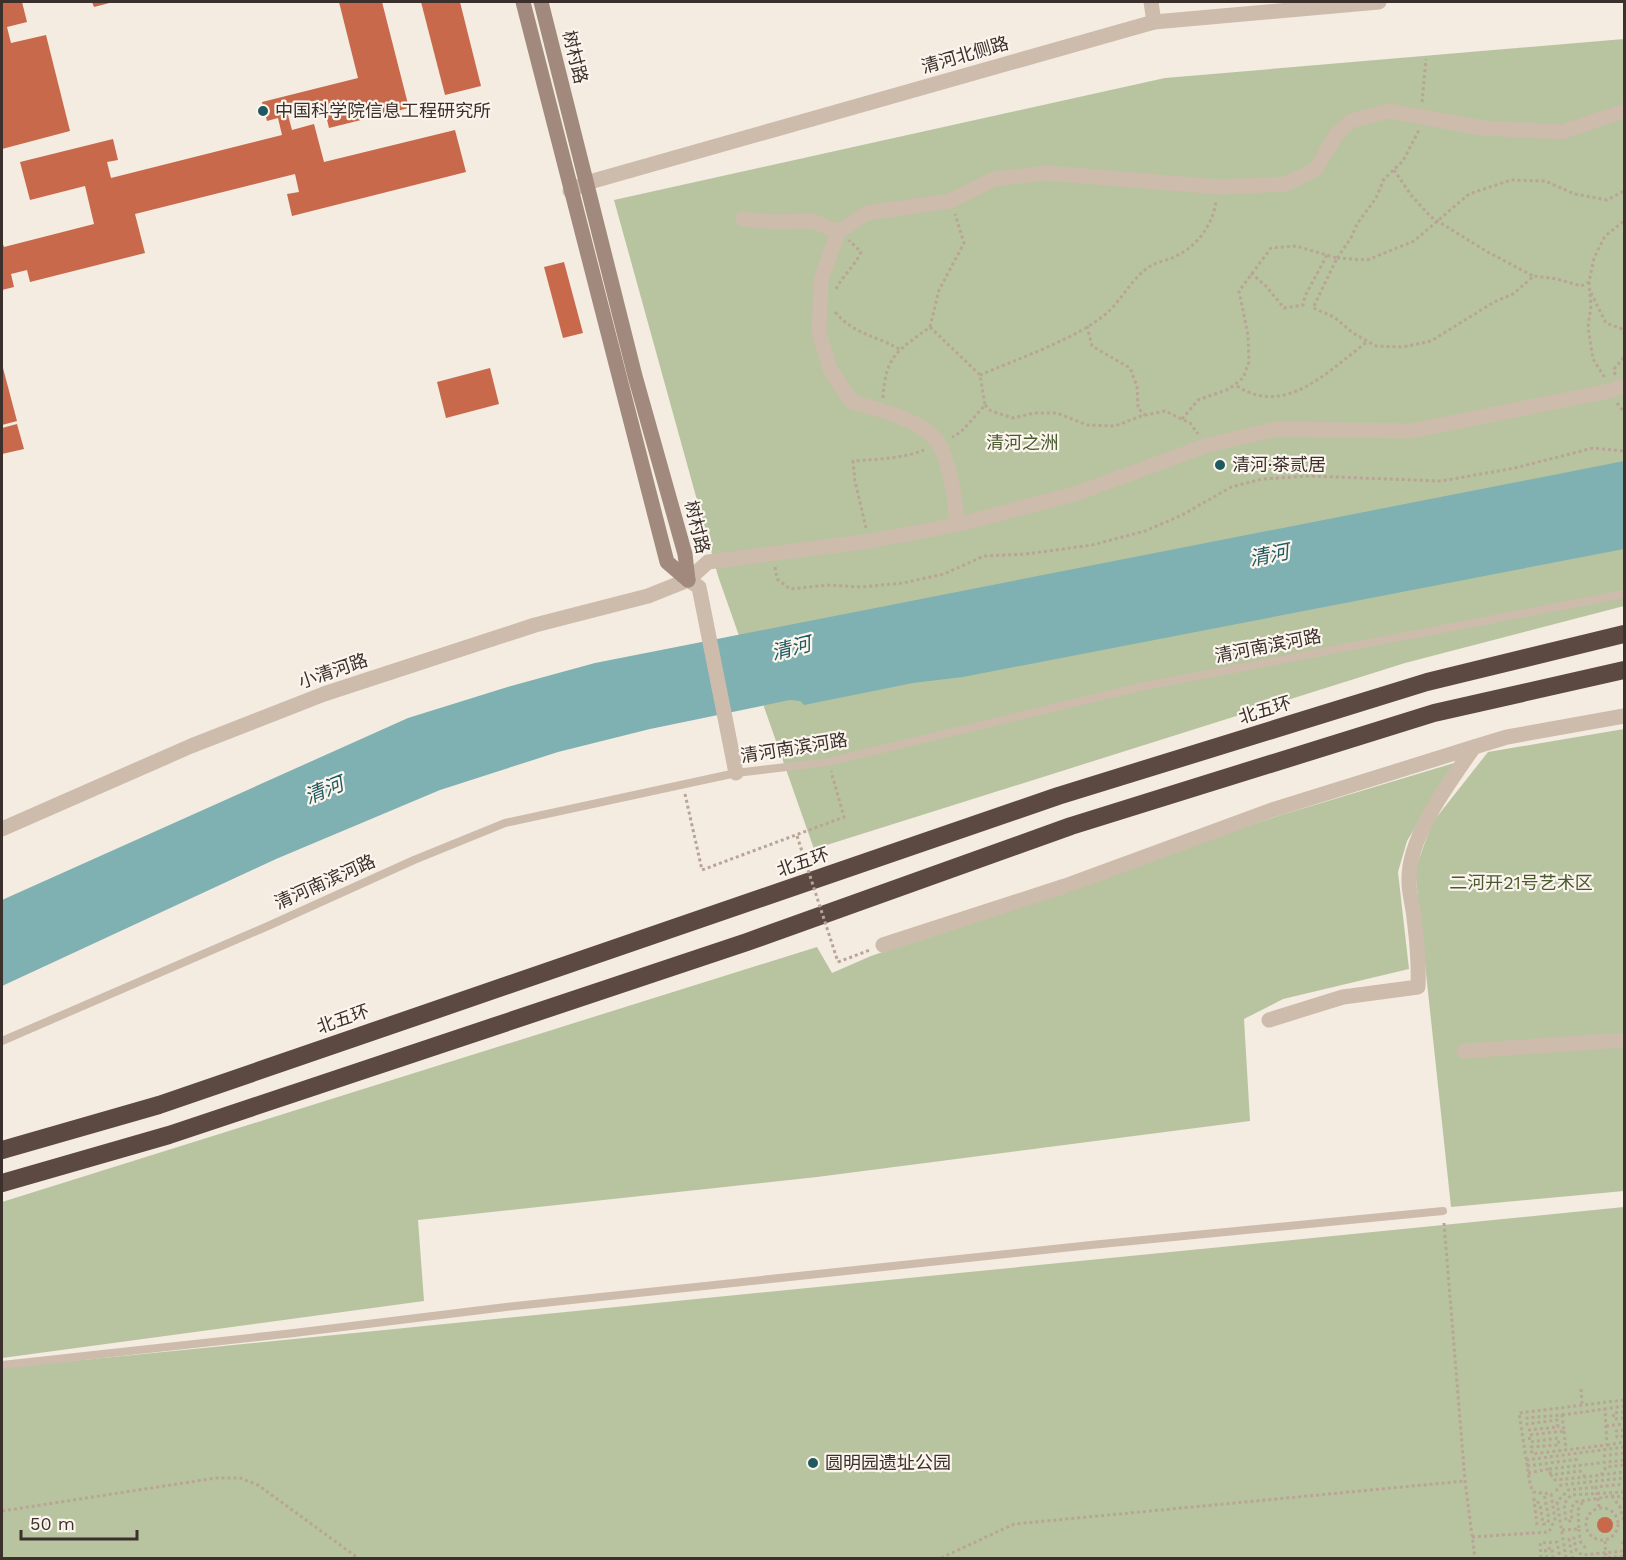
<svg xmlns="http://www.w3.org/2000/svg" width="1626" height="1560" font-family="'Work Sans','Noto Sans SC',sans-serif">
	<rect width="100%" height="100%" fill="#f4ebe1"/>
	<!-- green -->
	<g fill="#b8c4a0">
		<path d="M1624,39V606L1405,663L814,849L718,576L614,200L1165,78Z"/>
		<path d="M1624,729V1191L1451,1207L1415,870L1432,823L1488,752Z"/>
		<path d="M1454,763L1407,841L1398,872L1409,969L1283,999L1244,1019L1250,1121L817,1177L418,1220L424,1301L2,1358V1202L817,947L832,973L871,956L1278,816Z"/>
		<path d="M1624,1207V1558H2V1368Z"/>
	</g>
	<!-- water -->
	<path fill="#7fb0b2" d="M1624,461V549L963,677L913,683L804,705L800,701L790,700L650,729L558,752L440,790L276,859L2,986V900L408,718L511,686L595,663Z"/>
	<!-- building -->
	<g fill="#c8694b">
		<path d="M2,2H22L27,22L7,27L11,43L46,35L70,131L2,149Z"/>
		<path d="M92,2H113L94,7Z"/>
		<path d="M339,2H382L409,108L329,128L324,107L288,115L292,130L314,124L324,162L455,130L466,172L292,216L287,194L299,192L295,174L135,214L145,253L30,282L27,270L11,274L14,287L2,290V242L4,247L94,224L85,186L30,200L20,162L113,139L118,160L107,162L111,178L282,135L278,118L267,121L262,102L358,78Z"/>
		<path d="M421,2H460L481,86L445,95Z"/>
		<path d="M564,262L583,333L563,338L544,267Z"/>
		<path d="M2,368H3L17,421L2,425Z"/>
		<path d="M490,368L499,404L446,418L437,382Z"/>
		<path d="M17,424L24,449L2,454V428Z"/>
		<circle cx="1605" cy="1525" r="8"/>
	</g>
	<g fill="none" stroke-linecap="round" stroke-linejoin="round">
		<!-- path -->
		<g stroke="#b9a596" stroke-width="3" stroke-dasharray="3 3" stroke-linecap="butt">
			<path d="M1422,102L1426,59"/>
			<path d="M1394,170L1411,195L1431,217L1486,251L1533,276"/>
			<path d="M1337,258L1367,260L1414,241L1469,194L1511,180L1545,181L1575,194L1607,200L1624,191"/>
			<path d="M1337,258L1351,238L1357,224L1376,198L1384,179L1403,161L1419,130"/>
			<path d="M1251,273L1266,286L1284,308L1303,305L1305,296L1327,255"/>
			<path d="M1589,282L1591,306L1588,327L1593,359L1605,378"/>
			<path d="M836,289C843,275 855,266 861,252L849,240"/>
			<path d="M1591,293L1606,323L1622,329L1624,334"/>
			<path d="M835,312C856,336 876,335 901,350"/>
			<path d="M1087,326L1092,346L1130,368L1137,386L1138,408L1145,415"/>
			<path d="M930,327L980,375L985,405L961,432L952,437"/>
			<path d="M980,375C1015,360 1081,337 1108,312C1123,298 1134,275 1152,265C1160,261 1170,260 1178,255C1198,245 1213,224 1216,201"/>
			<path d="M1615,375L1614,369L1624,357"/>
			<path d="M1237,386C1286,418 1329,370 1368,341"/>
			<path d="M883,398C885,355 899,350 930,327L939,290L964,243L955,214"/>
			<path d="M1617,403L1624,412"/>
			<path d="M985,405L991,411L1013,418L1034,413H1057L1087,425L1115,426L1141,416L1165,411L1190,423L1198,434"/>
			<path d="M1182,419L1198,400L1229,389L1243,378L1249,362L1248,335L1239,291L1271,248L1296,246L1337,258L1313,308L1334,317L1353,333L1376,346L1403,347L1431,341L1494,302L1513,294L1534,276L1557,279L1581,286L1589,282L1594,258L1605,236L1624,221"/>
			<path d="M866,528L855,481L853,461C877,459 901,459 924,450"/>
			<path d="M775,567L777,579L790,589L828,585L861,587L903,583L944,574L984,556L1026,554L1092,545L1145,531L1182,515L1231,487L1262,479L1310,476L1441,481L1515,468L1593,448L1624,451"/>
			<path d="M685,794L702,870L844,817L831,771"/>
			<path d="M838,962L870,950"/>
			<path d="M1444,1223L1465,1481L1475,1558"/>
			<path d="M1581,1389L1582,1404"/>
			<path d="M1624,1412L1613,1413L1614,1419L1624,1418"/>
			<path d="M1562,1415L1605,1409"/>
			<path d="M1606,1426L1624,1424"/>
			<path d="M1528,1430L1558,1427L1557,1420L1527,1424V1418L1562,1415L1564,1431L1529,1435L1530,1442L1558,1438L1559,1445L1531,1447L1532,1454L1607,1445L1605,1409L1624,1406"/>
			<path d="M1624,1430L1616,1431L1617,1437L1624,1436"/>
			<path d="M1564,1431L1566,1449"/>
			<path d="M1607,1445L1624,1442"/>
			<path d="M1603,1456L1624,1453"/>
			<path d="M1526,1460L1624,1447"/>
			<path d="M1527,1466L1580,1459"/>
			<path d="M1549,1469L1624,1460"/>
			<path d="M1528,1473L1549,1469L1551,1475"/>
			<path d="M1601,1475L1606,1467L1624,1465"/>
			<path d="M1585,1477L1580,1471L1551,1475L1555,1480C1578,1478 1601,1475 1624,1472"/>
			<path d="M1556,1491L1561,1485L1624,1478"/>
			<path d="M1624,1492L1571,1495L1564,1504L1566,1521H1572L1571,1508L1576,1502L1612,1496L1623,1497L1624,1500"/>
			<path d="M1612,1496L1620,1507L1624,1522"/>
			<path d="M1599,1507L1596,1487L1624,1484"/>
			<circle cx="1602" cy="1524" r="16"/>
			<path d="M2,1511L216,1478H240L258,1485L358,1558"/>
			<path d="M1537,1525L1534,1499L1540,1504L1543,1524H1547L1549,1519L1544,1494"/>
			<path d="M1579,1529L1580,1541L1586,1549"/>
			<path d="M1562,1530L1579,1529L1578,1510L1583,1501"/>
			<path d="M1472,1537L1549,1532L1555,1519L1551,1494L1533,1492L1530,1484L1519,1413L1624,1400"/>
			<path d="M1605,1541L1606,1558"/>
			<path d="M1622,1544L1624,1541"/>
			<path d="M941,1558L1014,1524L1465,1481"/>
			<path d="M1541,1558L1540,1543L1557,1542L1560,1558"/>
			<path d="M1547,1558L1545,1549L1552,1548L1553,1558"/>
			<path d="M1566,1558L1557,1502L1568,1490L1596,1487"/>
			<path d="M1574,1558L1572,1557L1569,1539L1574,1538L1576,1550L1582,1555L1624,1551"/>
			<path d="M1602,1558L1624,1556"/>
		</g>
		<!-- service -->
		<g stroke="#cdbbac" stroke-width="8">
			<path d="M2,1041L268,926L414,860L505,823L736,773L828,762L1140,687L1624,594"/>
			<path d="M2,1365L294,1333L506,1307L1091,1245L1443,1211"/>
		</g>
		<!-- minor -->
		<g stroke="#cdbbac" stroke-width="15">
			<path d="M743,219L777,222L813,221L838,232L821,280L819,334L831,371L852,402C877,409 919,419 936,440C944,450 948,466 951,479C954,494 957,509 956,525"/>
			<path d="M838,232L867,213L950,201L994,179L1046,173L1219,187L1286,184L1316,169L1336,135L1351,121L1389,111L1482,128L1562,132L1624,111"/>
			<path d="M688,580L699,587L736,773"/>
			<path d="M2,829L191,746L324,694L535,625L648,596L688,580L708,562L870,541L956,525L1075,494L1205,446L1276,429L1411,431L1609,391L1624,386"/>
			<path d="M1269,1020L1343,997L1418,987C1419,964 1417,941 1414,918C1413,906 1409,894 1409,882C1407,837 1450,782 1474,747"/>
			<path d="M1464,1051L1624,1040"/>
		</g>
		<!-- tertiary -->
		<g stroke="#cdbbac" stroke-width="15">
			<path d="M1151,2L1154,22"/>
			<path d="M570,191L586,183L1154,22L1379,2"/>
			<path d="M883,945L1065,886L1272,810L1474,747L1507,737L1624,716"/>
		</g>
		<!-- secondary -->
		<g stroke="#a18a7d" stroke-width="15">
			<path d="M523,2L667,562L688,580"/>
			<path d="M541,2L635,376L685,554L688,580"/>
		</g>
		<!-- motorway -->
		<g stroke="#5c4a42" stroke-width="18">
			<path d="M2,1150L159,1105L1058,796L1427,682L1624,634"/>
			<path d="M2,1183L169,1135L747,942L1071,826L1434,713L1624,670"/>
		</g>
		<!-- path-bridge -->
		<path stroke="#b9a596" stroke-width="3" stroke-dasharray="3 3" stroke-linecap="butt" d="M797,836L838,962"/>
	</g>
	<!-- markers -->
	<g fill="#1f5a5e" stroke="#fbf5ee" stroke-width="2">
		<circle cx="263" cy="111" r="6"/>
		<circle cx="1220" cy="465" r="6"/>
		<circle cx="813" cy="1463" r="6"/>
	</g>
	<g text-anchor="middle" stroke-width="4.5" stroke-linejoin="round" paint-order="stroke">
		<!-- street labels -->
		<g font-size="18" fill="#3b302b" stroke="#fbf5ee">
			<text transform="translate(965 55) rotate(-16)" y="6">清河北侧路</text>
			<text transform="translate(575 57) rotate(76)" y="6">树村路</text>
			<text transform="translate(697 527) rotate(76)" y="6">树村路</text>
			<text transform="translate(1268 646) rotate(-11)" y="6">清河南滨河路</text>
			<text transform="translate(333 671) rotate(-19)" y="6">小清河路</text>
			<text transform="translate(1265 710) rotate(-17)" y="6">北五环</text>
			<text transform="translate(794 748) rotate(-9)" y="6">清河南滨河路</text>
			<text transform="translate(803 862) rotate(-19)" y="6">北五环</text>
			<text transform="translate(325 882) rotate(-24)" y="6">清河南滨河路</text>
			<text transform="translate(343 1019) rotate(-19)" y="6">北五环</text>
		</g>
		<!-- poi labels -->
		<g font-size="18" fill="#3b302b" stroke="#fbf5ee" text-anchor="start">
			<text x="275" y="117">中国科学院信息工程研究所</text>
			<text x="1232" y="471">清河·茶贰居</text>
			<text x="825" y="1469">圆明园遗址公园</text>
		</g>
		<!-- park labels -->
		<g font-size="18" fill="#4a5a2e" stroke="#fbf5ee">
			<text x="1022" y="449">清河之洲</text>
			<text x="1521" y="889">二河开21号艺术区</text>
		</g>
		<!-- water labels -->
		<g font-size="20" font-style="italic" fill="#1f5a5e" stroke="#fbf5ee">
			<text transform="translate(1269 555) rotate(-11)" y="7">清河</text>
			<text transform="translate(791 648) rotate(-14)" y="7">清河</text>
			<text transform="translate(324 790) rotate(-22)" y="7">清河</text>
		</g>
	</g>
	<!-- border -->
	<rect width="1626" height="1560" fill="none" stroke="#3b302b" stroke-width="6"/>
	<!-- scale -->
	<path d="M21 1530v9h116v-9" fill="none" stroke="#3b302b" stroke-width="3"/>
	<text x="30" y="1530" font-size="18" fill="#3b302b" stroke="#fbf5ee" stroke-width="4.5" paint-order="stroke">50 m</text>
</svg>
